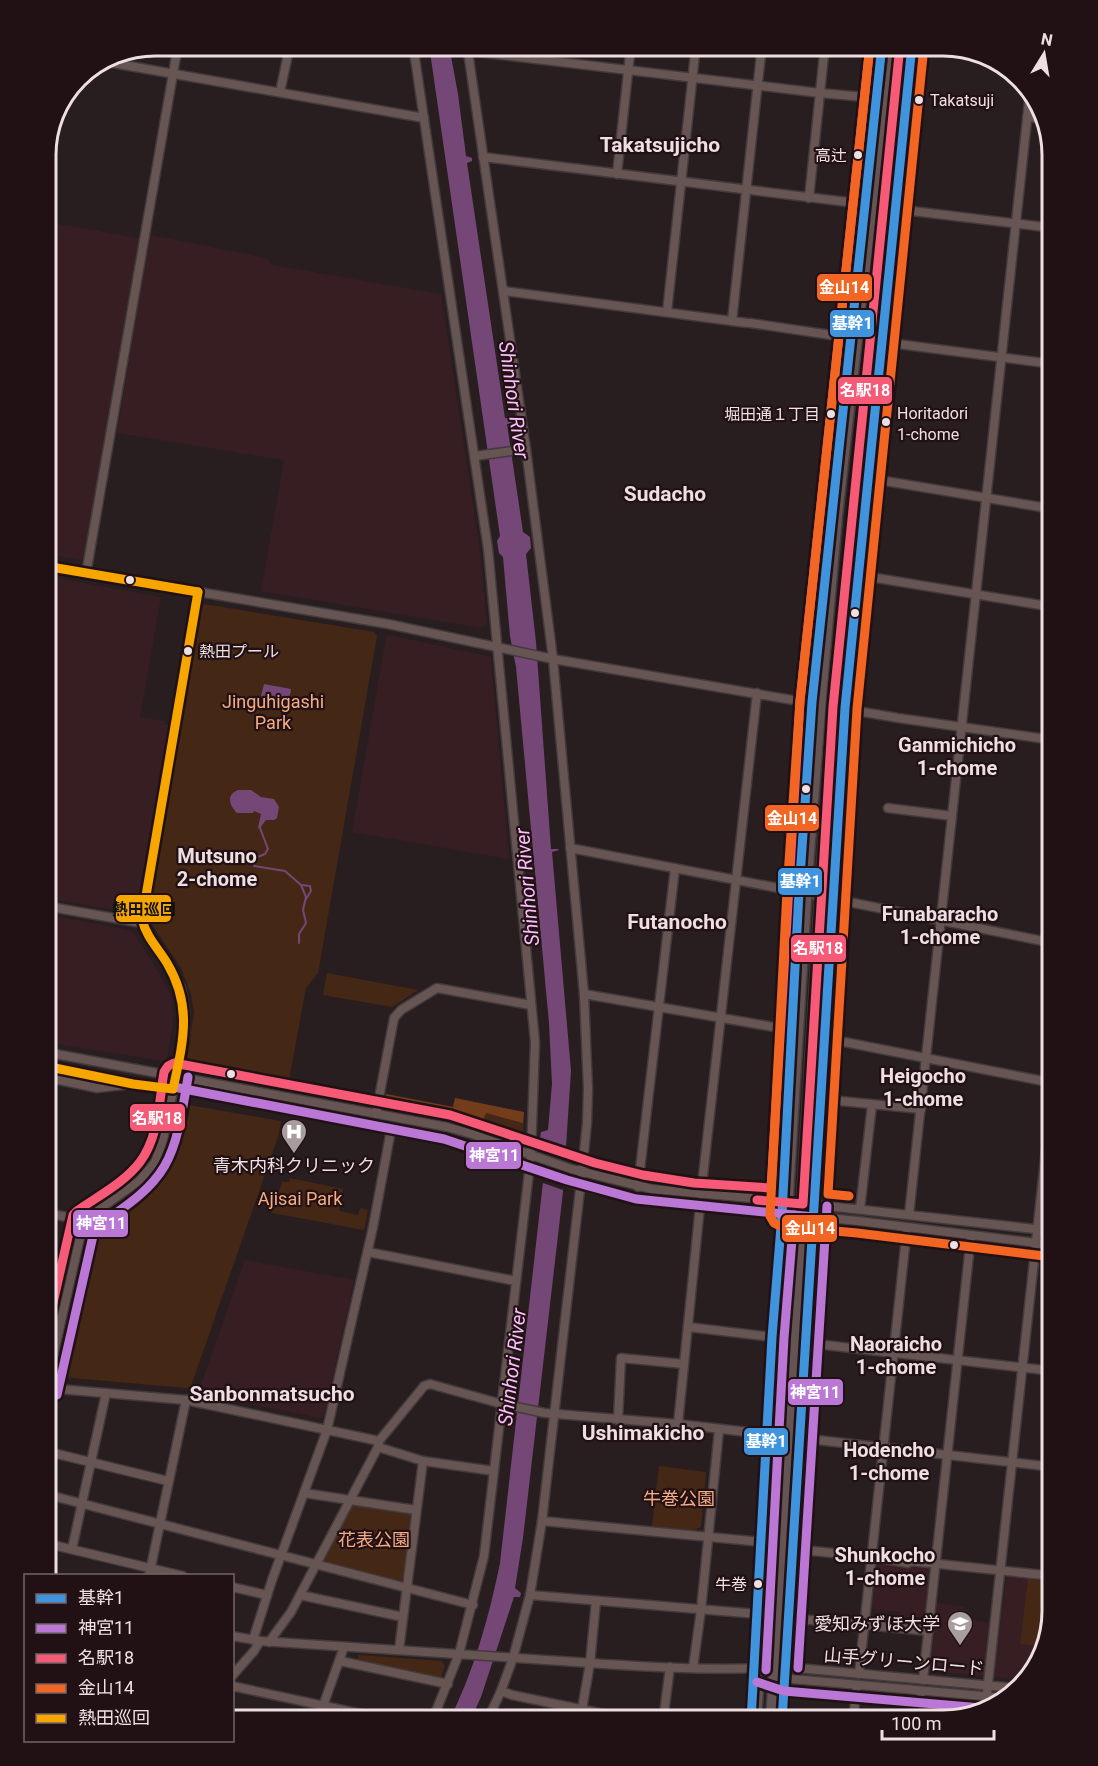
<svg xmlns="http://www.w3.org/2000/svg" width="1098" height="1766" font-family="Roboto,'Noto Sans JP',sans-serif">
	<rect width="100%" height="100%" fill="#281e20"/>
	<!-- built -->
	<g fill="#361e23">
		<path d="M45,222L139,238L84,558L81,560L45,554Z"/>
		<path d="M150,235L267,258L272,265L441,294L480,550L487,623L482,628L261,591L284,460L117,433Z"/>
		<path d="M45,576L161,597L140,717L165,721L164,724L170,725L138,914L45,898Z"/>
		<path d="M389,635L487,656L491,659L509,859L352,832L386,638Z"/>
		<path d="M45,914L128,930L134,933L163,980L172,999L173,1023L167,1058L163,1061L45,1042Z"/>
		<path d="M245,1260L354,1280L324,1416L320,1418L201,1394L199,1390Z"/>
		<path d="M878,1562L932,1567L926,1627L899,1625L900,1612L870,1609L875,1564Z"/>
		<path d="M1007,1575L1053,1580V1612L1038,1667L1025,1679L996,1677L994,1673Z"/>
		<path d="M935,1602L964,1607L963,1619L992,1623L985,1676L928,1671Z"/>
	</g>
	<!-- green -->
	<g fill="#452715">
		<path d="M204,604L374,632L377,636L318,973L306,988L288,1085L192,1066L187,1061L194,1012L191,994L181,968L151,923L150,910L202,606Z"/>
		<path d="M327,973L418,990L392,1007L323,995Z"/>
		<path d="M386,1094L453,1107L455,1098L524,1112L523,1135L518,1139L446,1116L387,1105L385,1101Z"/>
		<path d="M183,1104L281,1121L278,1137L191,1386L187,1388L61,1377L57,1371L90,1231L94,1225C121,1205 156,1186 168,1153C174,1139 176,1123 179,1107Z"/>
		<path d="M290,1178L343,1189L339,1211L358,1215L360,1208L368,1210L364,1230L272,1213L282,1182H289Z"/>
		<path d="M659,1466L706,1472L701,1527L692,1531L652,1526Z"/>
		<path d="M353,1504L411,1513L412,1515L404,1579L401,1581L324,1561L323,1558Z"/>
		<path d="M1028,1579L1053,1582V1612L1044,1647L1020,1644Z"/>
		<path d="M358,1655L442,1661L445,1666L441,1677L438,1679L358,1661Z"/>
	</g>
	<!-- forest -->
	<path fill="#733d1c" d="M386,1094L453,1107L455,1098L524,1112L523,1123L486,1113L481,1126L446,1116L387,1105L385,1101Z"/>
	<!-- water -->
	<g fill="#754776">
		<path d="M429,45H449L458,94L466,156L472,158V161L467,163L505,418H513L514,423L507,424L523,532L530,537L531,548L526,554L536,642L551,849H558L559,850L552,852L571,1071L563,1192L523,1538L515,1588L521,1593L520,1597H514L481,1697L470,1721H449C474,1671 489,1617 500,1563L543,1182V1148L539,1143L541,1132L548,1130L552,1084L549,1023L516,667L510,636L503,557L499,553L497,541L500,536Z"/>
		<path d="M264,684L291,689L288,706L260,700Z"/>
		<path d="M238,790H251L261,797L274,799L279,807L277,818L274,820H266L260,828H258L261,814L254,811L253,813H237C229,805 226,795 238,790Z"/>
	</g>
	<!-- pier -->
	<path fill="#281e20" d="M542,1147L569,1156L566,1191L540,1182Z"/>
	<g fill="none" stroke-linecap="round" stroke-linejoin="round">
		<!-- stream -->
		<g stroke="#754776" stroke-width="2">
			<path d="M260,828L268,849L265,854L255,858L254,866L285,871L301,885L306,897L303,910L306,923L299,934V943"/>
			<path d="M301,885L310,886L311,891L306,899"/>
		</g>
		<defs>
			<g id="minor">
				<path d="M413,45L488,549L535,1042L531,1155L484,1556L459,1654L432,1721"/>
				<path d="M467,45L526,449L553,659L584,994L588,1089L587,1123L582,1172L542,1521L530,1595L513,1658L501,1691L487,1721"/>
				<path d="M468,51L820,93L876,98"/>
				<path d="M101,61L424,118"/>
				<path d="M280,92L290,45"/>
				<path d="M1027,117L1045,119"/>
				<path d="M483,157L864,204"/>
				<path d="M617,174L631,45"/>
				<path d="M809,198L825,45"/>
				<path d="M895,209L1053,228"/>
				<path d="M504,291L747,323"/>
				<path d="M667,312L696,45"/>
				<path d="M732,321L762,45"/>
				<path d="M750,323L851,338"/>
				<path d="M882,342L1053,364"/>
				<path d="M475,456L526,449"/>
				<path d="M867,478L1053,509"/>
				<path d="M45,566L388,624L553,659L898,718L1053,740"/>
				<path d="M86,574L178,45"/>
				<path d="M858,575L1053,607"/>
				<path d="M888,808L952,816"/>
				<path d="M570,848L799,892L1053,943"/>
				<path d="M45,906L142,923"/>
				<path d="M584,994L791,1030"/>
				<path d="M824,1038L1053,1083"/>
				<path d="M45,1052L447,1127L472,1134L571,1169L652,1189L782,1201L1053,1231"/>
				<path d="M45,1066L133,1084L191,1091L444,1140L580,1186L640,1199L858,1221L1053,1245"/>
				<path d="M45,1077L97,1088L123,1085"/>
				<path d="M820,1099L921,1109"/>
				<path d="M376,1114L394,1018L401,1010L437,988L531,1005"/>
				<path d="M638,1187L675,868"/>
				<path d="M701,1194L757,693"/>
				<path d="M860,1209L872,1105"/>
				<path d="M45,1213L84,1220"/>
				<path d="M909,1215L1030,92"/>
				<path d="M368,1252L516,1281"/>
				<path d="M688,1327L772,1337"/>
				<path d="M807,1343L1053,1371"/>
				<path d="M47,1388L186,1400L379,1441"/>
				<path d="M45,1392L84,1220L139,1181L155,1162L163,1140L185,1033V1011L181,988L148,935L142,919L198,592"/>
				<path d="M618,1420L621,1358L684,1364"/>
				<path d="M678,1424L700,1206"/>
				<path d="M378,1447L423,1461L494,1471"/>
				<path d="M45,1451L168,1481"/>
				<path d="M304,1493L416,1510"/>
				<path d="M45,1494L473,1605"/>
				<path d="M542,1521L762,1542"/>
				<path d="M45,1543L183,1576"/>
				<path d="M72,1549L106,1393"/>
				<path d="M793,1549L872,1557L908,1563L910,1561L1053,1576"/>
				<path d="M149,1576L186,1400"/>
				<path d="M232,1587L267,1595"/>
				<path d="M300,1595L403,1617"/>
				<path d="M530,1595L758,1614"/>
				<path d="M789,1618L929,1631"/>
				<path d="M232,1636L260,1641C351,1647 441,1653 532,1659C616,1665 701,1672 786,1667L1015,1688"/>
				<path d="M253,1640L272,1580L327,1430L373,1227L391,1130"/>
				<path d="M269,1642L291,1612L378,1447L379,1441L424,1386L430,1384L502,1404L545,1413L678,1424L1053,1467"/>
				<path d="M399,1650L423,1461"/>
				<path d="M340,1661L448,1684"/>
				<path d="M693,1668L701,1610L719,1430"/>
				<path d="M859,1674L907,1228"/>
				<path d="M232,1676L254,1651L260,1641"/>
				<path d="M781,1678L1005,1698"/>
				<path d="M923,1680L971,1236"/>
				<path d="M232,1686L394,1721"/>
				<path d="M501,1691L512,1695L638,1721"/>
				<path d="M985,1711L1053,1086"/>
				<path d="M853,1717L876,1721"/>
				<path d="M315,1721L323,1706L344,1647"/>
				<path d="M580,1721L590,1663L596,1601"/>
				<path d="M663,1721L670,1667"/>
				<path d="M853,1721L857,1685"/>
				<path d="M919,1721L921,1691"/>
			</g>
			<g id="major">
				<path d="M858,266L882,45"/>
				<path d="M795,971L812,702L828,547"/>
				<path d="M782,1721L845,708L912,45"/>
			</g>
			<g id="highway">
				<path d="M881,114L889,99L896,45"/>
				<path d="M894,171L902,147"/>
				<path d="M873,270L879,221L884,205"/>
			</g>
		</defs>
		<!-- minor casing -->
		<use href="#minor" stroke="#433a3c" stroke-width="11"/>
		<!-- major casing -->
		<use href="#major" stroke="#433a3c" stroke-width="14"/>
		<!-- highway casing -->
		<use href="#highway" stroke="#433a3c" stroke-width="15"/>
		<!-- minor -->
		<use href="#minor" stroke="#675554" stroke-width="8"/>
		<!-- major -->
		<use href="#major" stroke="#695554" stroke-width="10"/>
		<!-- highway -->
		<use href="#highway" stroke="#645453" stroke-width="12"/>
		<defs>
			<g id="highway-bridge">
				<path d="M755,1721L807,867L821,685L836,516L881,114"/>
				<path d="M772,1721L823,867L836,686L853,519L905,45"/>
			</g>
		</defs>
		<!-- highway-bridge casing -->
		<use href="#highway-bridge" stroke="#433a3c" stroke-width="15" stroke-linecap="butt"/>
		<!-- highway-bridge -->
		<use href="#highway-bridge" stroke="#645453" stroke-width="12"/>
		<defs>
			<g id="bus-1">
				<path d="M751,1721L772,1337L782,1214L799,892L812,702L882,45"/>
				<path d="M782,1721L845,708L912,45"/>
			</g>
			<g id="bus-2">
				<path d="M174,1087L444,1139L567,1180L636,1199L814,1217"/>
				<path d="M57,1395L95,1227C170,1179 174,1163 188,1077"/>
				<path d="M798,1668L827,1206"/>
				<path d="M766,1670L784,1338L794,1215"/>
				<path d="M757,1682L784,1691L993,1709"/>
			</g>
			<g id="bus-3">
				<path d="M757,1200L803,1204L833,707L900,45"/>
				<path d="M45,1338L73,1215L77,1211C98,1196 124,1183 140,1162C159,1137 159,1101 164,1072L168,1066L174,1063L450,1115L595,1163L643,1175L694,1183L771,1188L800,701L870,45"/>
			</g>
			<g id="bus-4">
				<path d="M870,45L800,701L787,891L770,1216L774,1223L780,1226L857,1233L1052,1257"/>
				<path d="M849,1196L828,1194L857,709L924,46"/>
			</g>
			<g id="bus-5">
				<path d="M45,566L198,592"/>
				<path d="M45,1066L133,1084L173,1089C183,1042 193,1007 167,963C158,948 146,937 142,919L198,592"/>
			</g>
		</defs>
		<!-- bus-1 casing -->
		<use href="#bus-1" stroke="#221114" stroke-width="14"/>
		<!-- bus-2 casing -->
		<use href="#bus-2" stroke="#221114" stroke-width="14"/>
		<!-- bus-3 casing -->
		<use href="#bus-3" stroke="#221114" stroke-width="14"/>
		<!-- bus-4 casing -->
		<use href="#bus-4" stroke="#221114" stroke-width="14"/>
		<!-- bus-5 casing -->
		<use href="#bus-5" stroke="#221114" stroke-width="14"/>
		<!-- bus-1 -->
		<use href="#bus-1" stroke="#4094de" stroke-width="9"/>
		<!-- bus-2 -->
		<use href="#bus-2" stroke="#ba77d6" stroke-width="9"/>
		<!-- bus-3 -->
		<use href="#bus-3" stroke="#f75a77" stroke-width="9"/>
		<!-- bus-4 -->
		<use href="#bus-4" stroke="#f26522" stroke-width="9"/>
		<!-- bus-5 -->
		<use href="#bus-5" stroke="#f7a600" stroke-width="9"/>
	</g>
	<!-- icons -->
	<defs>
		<symbol id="hospital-pin" viewBox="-11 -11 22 30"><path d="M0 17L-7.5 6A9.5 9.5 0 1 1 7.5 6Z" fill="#a99c9e" stroke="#221114"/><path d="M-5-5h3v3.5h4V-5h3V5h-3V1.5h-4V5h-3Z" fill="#fff"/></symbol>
		<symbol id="university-pin" viewBox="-11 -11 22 30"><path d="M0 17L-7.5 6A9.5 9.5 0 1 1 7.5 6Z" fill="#a99c9e" stroke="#221114"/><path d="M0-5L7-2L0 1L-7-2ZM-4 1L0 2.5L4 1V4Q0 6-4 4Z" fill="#fff"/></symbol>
	</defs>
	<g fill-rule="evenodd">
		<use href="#hospital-pin" x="279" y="1117" width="30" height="40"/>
		<use href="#university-pin" x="945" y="1609" width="30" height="40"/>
	</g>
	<!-- markers -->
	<g fill="#eee0e2" stroke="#221114" stroke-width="2">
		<circle cx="919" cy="100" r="5"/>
		<circle cx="858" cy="155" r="5"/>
		<circle cx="831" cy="414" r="5"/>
		<circle cx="886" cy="422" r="5"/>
		<circle cx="130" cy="580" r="5"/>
		<circle cx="855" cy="613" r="5"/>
		<circle cx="188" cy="651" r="5"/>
		<circle cx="806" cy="789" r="5"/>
		<circle cx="231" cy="1074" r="5"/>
		<circle cx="954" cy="1245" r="5"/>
		<circle cx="758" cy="1584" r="5"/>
	</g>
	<g text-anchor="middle" stroke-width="4.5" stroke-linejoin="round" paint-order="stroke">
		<!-- bus labels -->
		<g font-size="16" fill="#eee0e2" stroke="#221114" text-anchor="start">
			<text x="930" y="106">Takatsuji</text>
			<text x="847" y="161" text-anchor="end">高辻</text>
			<text x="897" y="419">Horitadori<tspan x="897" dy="21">1-chome</tspan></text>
			<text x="820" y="420" text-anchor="end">堀田通１丁目</text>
			<text x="199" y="657">熱田プール</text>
			<text x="747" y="1590" text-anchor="end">牛巻</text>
		</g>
		<!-- park labels -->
		<g font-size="18" fill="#f6ac83" stroke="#221114">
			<text x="273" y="708">Jinguhigashi<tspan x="273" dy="21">Park</tspan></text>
			<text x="300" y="1205">Ajisai Park</text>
			<text x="679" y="1505">牛巻公園</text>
			<text x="374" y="1546">花表公園</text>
		</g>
		<!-- poi labels -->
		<g font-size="18" fill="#eee0e2" stroke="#221114">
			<text x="294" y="1172">青木内科クリニック</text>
			<text x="940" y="1630" text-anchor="end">愛知みずほ大学</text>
		</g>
		<!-- street labels -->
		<g font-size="18" fill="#eee0e2" stroke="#221114">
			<text transform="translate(904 1662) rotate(5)" y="6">山手グリーンロード</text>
		</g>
		<!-- water labels -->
		<g font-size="20" font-style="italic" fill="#fabefb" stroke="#221114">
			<text transform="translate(514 400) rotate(82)" y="7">Shinhori River</text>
			<text transform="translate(527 887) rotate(-95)" y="7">Shinhori River</text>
			<text transform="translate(512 1367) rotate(-83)" y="7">Shinhori River</text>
		</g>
		<!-- neighbourhood labels -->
		<g font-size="20" font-weight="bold" fill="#eee0e2" stroke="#221114">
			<text x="957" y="752">Ganmichicho<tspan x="957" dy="23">1-chome</tspan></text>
			<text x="217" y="863">Mutsuno<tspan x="217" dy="23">2-chome</tspan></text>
			<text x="940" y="921">Funabaracho<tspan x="940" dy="23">1-chome</tspan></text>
			<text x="923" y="1083">Heigocho<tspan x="923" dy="23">1-chome</tspan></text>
			<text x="896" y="1351">Naoraicho<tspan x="896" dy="23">1-chome</tspan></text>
			<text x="889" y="1457">Hodencho<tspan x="889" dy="23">1-chome</tspan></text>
			<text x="885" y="1562">Shunkocho<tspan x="885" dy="23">1-chome</tspan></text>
		</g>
		<!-- quarter labels -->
		<g font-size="21" font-weight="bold" fill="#eee0e2" stroke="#221114">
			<text x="660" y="152">Takatsujicho</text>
			<text x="665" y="501">Sudacho</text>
			<text x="677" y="929">Futanocho</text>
			<text x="272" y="1401">Sanbonmatsucho</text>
			<text x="643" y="1440">Ushimakicho</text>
		</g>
	</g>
	<!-- crop -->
	<path d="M0 0H1098V1766H0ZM155 56H943A99 99 0 0 1 1042 155V1611A99 99 0 0 1 943 1710H155A99 99 0 0 1 56 1611V155A99 99 0 0 1 155 56Z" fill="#221114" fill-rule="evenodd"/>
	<path fill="none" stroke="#eee0e2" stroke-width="3" d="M155 56H943A99 99 0 0 1 1042 155V1611A99 99 0 0 1 943 1710H155A99 99 0 0 1 56 1611V155A99 99 0 0 1 155 56Z"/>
	<g stroke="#221114" stroke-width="2">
		<rect x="816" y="273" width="57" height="29" rx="6" fill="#f26522"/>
		<rect x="829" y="309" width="46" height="29" rx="6" fill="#4094de"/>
		<rect x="837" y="376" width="56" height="29" rx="6" fill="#f75a77"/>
		<rect x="764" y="804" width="56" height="28" rx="6" fill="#f26522"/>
		<rect x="777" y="867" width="46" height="29" rx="6" fill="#4094de"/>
		<rect x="115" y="894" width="57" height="29" rx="6" fill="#f7a600"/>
		<rect x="790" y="934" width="57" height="29" rx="6" fill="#f75a77"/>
		<rect x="129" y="1103" width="57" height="29" rx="6" fill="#f75a77"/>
		<rect x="465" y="1141" width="57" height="29" rx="6" fill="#ba77d6"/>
		<rect x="72" y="1209" width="57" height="29" rx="6" fill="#ba77d6"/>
		<rect x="781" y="1214" width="57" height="29" rx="6" fill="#f26522"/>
		<rect x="787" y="1378" width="57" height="28" rx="6" fill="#ba77d6"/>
		<rect x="743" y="1427" width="46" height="29" rx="6" fill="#4094de"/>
	</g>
	<g font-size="16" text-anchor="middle" font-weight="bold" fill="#fff">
		<text x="844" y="293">金山14</text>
		<text x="852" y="329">基幹1</text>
		<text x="865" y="396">名駅18</text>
		<text x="792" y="824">金山14</text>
		<text x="800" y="887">基幹1</text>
		<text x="818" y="954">名駅18</text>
		<text x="157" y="1124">名駅18</text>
		<text x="494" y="1161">神宮11</text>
		<text x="101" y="1229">神宮11</text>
		<text x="810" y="1234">金山14</text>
		<text x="815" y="1398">神宮11</text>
		<text x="766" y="1447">基幹1</text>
	</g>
	<g font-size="16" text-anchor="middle" font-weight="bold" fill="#111">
		<text x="144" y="915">熱田巡回</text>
	</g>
	<!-- legend -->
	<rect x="24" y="1574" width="210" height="168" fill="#221114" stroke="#746466" stroke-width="1.5"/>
	<rect x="36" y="1594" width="30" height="9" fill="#4094de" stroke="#746466" stroke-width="1.5"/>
	<text x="78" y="1604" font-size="18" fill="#eee0e2">基幹1</text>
	<rect x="36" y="1624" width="30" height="9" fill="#ba77d6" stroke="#746466" stroke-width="1.5"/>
	<text x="78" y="1634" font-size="18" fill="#eee0e2">神宮11</text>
	<rect x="36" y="1654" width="30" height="9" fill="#f75a77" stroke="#746466" stroke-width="1.5"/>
	<text x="78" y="1664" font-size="18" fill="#eee0e2">名駅18</text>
	<rect x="36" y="1684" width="30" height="9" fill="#f26522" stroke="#746466" stroke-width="1.5"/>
	<text x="78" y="1694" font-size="18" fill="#eee0e2">金山14</text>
	<rect x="36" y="1714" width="30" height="9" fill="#f7a600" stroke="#746466" stroke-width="1.5"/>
	<text x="78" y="1724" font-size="18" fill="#eee0e2">熱田巡回</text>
	<!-- north arrow -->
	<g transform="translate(1044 54) rotate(11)" stroke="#221114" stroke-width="4.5" paint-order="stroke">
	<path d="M0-4.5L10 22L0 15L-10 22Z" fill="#eee0e2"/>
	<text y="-9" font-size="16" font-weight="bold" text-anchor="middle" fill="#eee0e2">N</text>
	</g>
	<!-- scale -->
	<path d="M882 1730v9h112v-9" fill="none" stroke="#eee0e2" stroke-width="3"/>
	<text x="891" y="1730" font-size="18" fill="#eee0e2" stroke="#221114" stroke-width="4.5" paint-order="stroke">100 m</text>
</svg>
